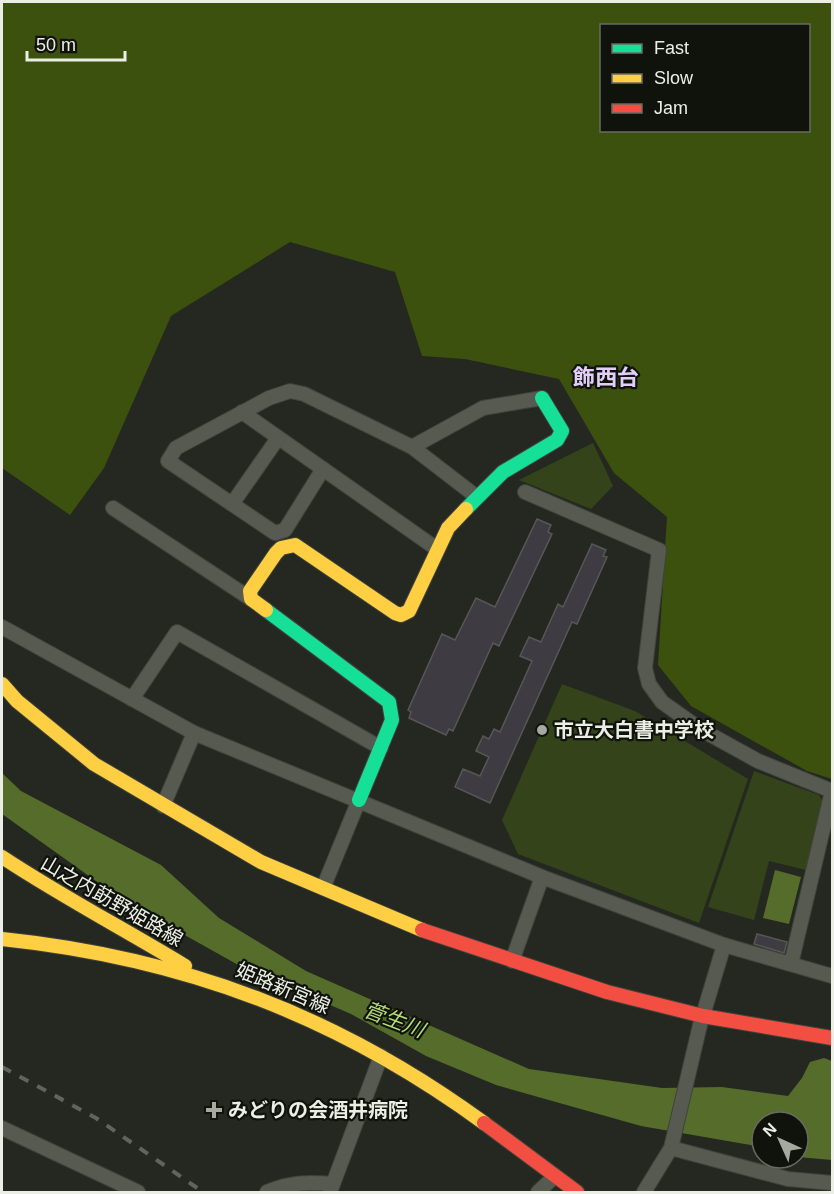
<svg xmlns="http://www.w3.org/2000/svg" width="834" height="1194" font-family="Helvetica,'Noto Sans JP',sans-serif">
	<rect width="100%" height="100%" fill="#242820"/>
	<!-- green -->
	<g fill="#34431a">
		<path d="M593,443L613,486L591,509L519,480Z"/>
		<path d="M562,684L635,711L748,779L699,923L518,854L502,820Z"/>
		<path d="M754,771L819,795L822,800L806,870L769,861L754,920L708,907Z"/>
	</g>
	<!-- forest -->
	<path fill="#3c510d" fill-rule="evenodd" d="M2,2H832V779L807,771L691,706L658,665L667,517L614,473L559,379L465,359L422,356L395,272L290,242L171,316L104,468L70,515L2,468ZM602,26H808V130H602Z"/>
	<!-- water -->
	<g fill="#556c2b">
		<path d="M2,773L21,791L161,865L219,918L306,971L529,1069L662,1088L722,1087L788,1096L802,1078L810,1062L824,1058L832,1061V1160L798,1157V1122H762V1147L641,1126L496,1085L426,1056L351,1014L240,966L124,901L2,814Z"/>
		<path d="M775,870L801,877L789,924L763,918Z"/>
	</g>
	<!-- building -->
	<g fill="#3f3b43" stroke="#575756" stroke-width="1.5">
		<path d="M537,519L551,525L548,532L552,534L499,646L493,643L453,731L449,729L446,735L409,718L411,712L408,710L442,634L455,640L476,598L495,607Z"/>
		<path d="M592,544L606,550L603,556L607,557L577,624L572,622L490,803L455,787L463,769L480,776L489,757L476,751L483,736L489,739L494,729L500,732L532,661L520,656L529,637L541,642L558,604L563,607Z"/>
		<path d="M757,934L787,942L784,953L754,944Z"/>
	</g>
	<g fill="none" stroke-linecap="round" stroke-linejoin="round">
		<defs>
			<g id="street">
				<path d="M242,412L437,549"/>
				<path d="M412,447L483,408L542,398"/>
				<path d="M323,469L285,530L275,533L168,461L176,448L269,398L290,391L304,394L412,447L477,497"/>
				<path d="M525,492L659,550L645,668L649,684L662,702L700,729L758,761L832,791L791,964"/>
				<path d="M232,504L278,438"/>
				<path d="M113,508L251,599"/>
				<path d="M2,627L194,733L542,877L724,945L832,976"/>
				<path d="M132,699L177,632L381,748"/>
				<path d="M163,806L194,733"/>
				<path d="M323,888L359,800"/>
				<path d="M512,961L542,877"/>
				<path d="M2,1128L138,1192"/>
				<path d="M671,1148L788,1179L832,1183"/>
				<path d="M267,1192C291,1182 308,1182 333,1184"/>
				<path d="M330,1192L381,1056"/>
				<path d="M538,1192L555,1176"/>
				<path d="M644,1192L671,1148L700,1025L724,945"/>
			</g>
			<g id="fast">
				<path d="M466,509L503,472L557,440L562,431L542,398"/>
				<path d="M266,610L389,702L392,720L359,800"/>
			</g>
			<g id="slow">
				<path d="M266,610L251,599L250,591L276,553L281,548L295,545L395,613L401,615L409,611L448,528L466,509"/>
				<path d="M2,684L17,701L94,764L261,862L422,930"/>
				<path d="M2,857C61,896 124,929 185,966"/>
				<path d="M2,939C183,958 336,1015 484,1123"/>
			</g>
			<g id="jam">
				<path d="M422,930L607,992L703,1016L832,1038"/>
				<path d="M484,1123L577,1192"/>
			</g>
		</defs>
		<!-- street casing -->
		<use href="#street" stroke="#40433c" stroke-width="16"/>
		<!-- fast casing -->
		<use href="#fast" stroke="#40433c" stroke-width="16"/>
		<!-- slow casing -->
		<use href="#slow" stroke="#40433c" stroke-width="16"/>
		<!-- jam casing -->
		<use href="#jam" stroke="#40433c" stroke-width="16"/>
		<!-- street -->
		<use href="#street" stroke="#565a50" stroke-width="14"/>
		<!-- fast -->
		<use href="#fast" stroke="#16e098" stroke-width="14"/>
		<!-- slow -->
		<use href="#slow" stroke="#ffcf43" stroke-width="14"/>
		<!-- jam -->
		<use href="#jam" stroke="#f24e42" stroke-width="14"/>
		<!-- rail -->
		<path stroke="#60645c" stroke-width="4" stroke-dasharray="10 10" stroke-linecap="butt" d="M2,1067L96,1118L203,1192"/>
	</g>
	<!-- markers -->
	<g fill="#a5a9a0" stroke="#10130c" stroke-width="2">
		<circle cx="542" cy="730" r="6"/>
		<path d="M211 1101h6v6h6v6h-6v6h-6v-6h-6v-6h6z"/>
	</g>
	<g text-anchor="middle" stroke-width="4.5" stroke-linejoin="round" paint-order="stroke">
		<!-- poi labels -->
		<g font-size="20" font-weight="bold" fill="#eaeee5" stroke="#10130c" text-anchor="start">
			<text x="554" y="737">市立大白書中学校</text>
			<text x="228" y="1117">みどりの会酒井病院</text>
		</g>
		<!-- street labels -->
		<g font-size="20" fill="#eaeee5" stroke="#10130c">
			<text transform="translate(112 901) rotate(30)" y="7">山之内莇野姫路線</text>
			<text transform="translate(283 988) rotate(23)" y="7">姫路新宮線</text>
		</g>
		<!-- water labels -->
		<g font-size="21" font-style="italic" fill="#b5db79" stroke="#10130c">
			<text transform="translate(394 1020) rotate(21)" y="7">菅生川</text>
		</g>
		<!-- quarter labels -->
		<g font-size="22" font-weight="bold" fill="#e1cff8" stroke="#10130c">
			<text x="606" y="385">飾西台</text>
		</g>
	</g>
	<!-- border -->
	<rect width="834" height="1194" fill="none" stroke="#eaeee5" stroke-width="6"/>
	<!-- legend -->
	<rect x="600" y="24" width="210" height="108" fill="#10130c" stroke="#676b63" stroke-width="1.5"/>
	<rect x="612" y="44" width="30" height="9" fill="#16e098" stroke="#676b63" stroke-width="1.5"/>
	<text x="654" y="54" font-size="18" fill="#eaeee5">Fast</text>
	<rect x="612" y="74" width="30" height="9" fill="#ffcf43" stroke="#676b63" stroke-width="1.5"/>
	<text x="654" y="84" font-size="18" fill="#eaeee5">Slow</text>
	<rect x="612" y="104" width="30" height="9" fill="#f24e42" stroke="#676b63" stroke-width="1.5"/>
	<text x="654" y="114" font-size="18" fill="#eaeee5">Jam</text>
	<!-- north arrow -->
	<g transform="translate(780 1140) rotate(315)"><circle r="28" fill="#10130c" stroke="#676b63" stroke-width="1.5"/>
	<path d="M0-4.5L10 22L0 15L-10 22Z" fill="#a5a9a0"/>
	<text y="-9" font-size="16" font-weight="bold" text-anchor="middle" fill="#eaeee5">N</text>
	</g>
	<!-- scale -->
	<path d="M27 51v9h98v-9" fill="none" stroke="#eaeee5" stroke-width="3"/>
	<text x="36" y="51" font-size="18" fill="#eaeee5" stroke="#10130c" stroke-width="4.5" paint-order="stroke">50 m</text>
</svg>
